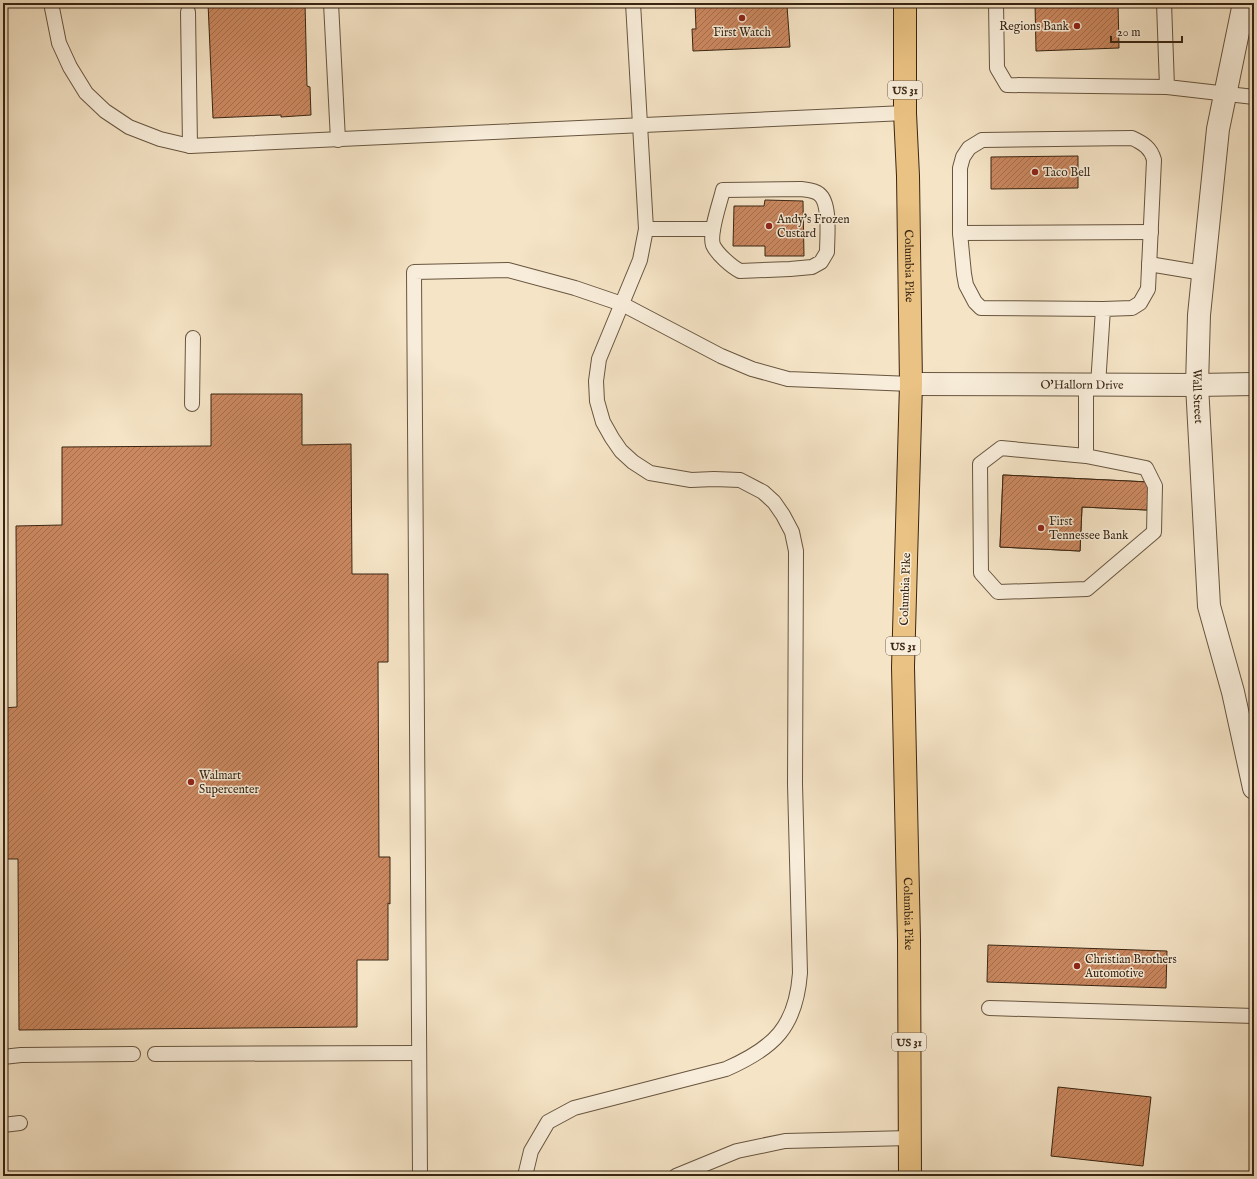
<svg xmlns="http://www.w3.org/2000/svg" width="1257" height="1179" font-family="'IM FELL English',serif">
	<defs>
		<pattern id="building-hatch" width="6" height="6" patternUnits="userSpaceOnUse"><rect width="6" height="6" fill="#cb8860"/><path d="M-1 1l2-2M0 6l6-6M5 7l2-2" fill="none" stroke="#a66f4e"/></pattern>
	</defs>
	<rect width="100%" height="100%" fill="#f5e4c6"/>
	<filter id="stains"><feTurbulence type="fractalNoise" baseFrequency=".005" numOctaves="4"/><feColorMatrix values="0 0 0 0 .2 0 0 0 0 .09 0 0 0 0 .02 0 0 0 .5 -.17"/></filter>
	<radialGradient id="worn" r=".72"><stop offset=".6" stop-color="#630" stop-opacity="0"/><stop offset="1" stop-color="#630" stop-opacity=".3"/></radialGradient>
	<!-- building -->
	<g fill="url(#building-hatch)" stroke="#392512">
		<path d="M208,3H305L307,86L310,87L311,115L281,117V115L213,118Z"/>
		<path d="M695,3H796V6H787L790,47L693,51L692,29H696Z"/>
		<path d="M1035,3H1118L1119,48L1036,51Z"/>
		<path d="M1078,156V188L991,189V157Z"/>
		<path d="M765,200L803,201L804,256H765V246H733L734,206H764Z"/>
		<path d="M211,394H302V445L351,444L352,574H388V662H378L379,857H390V904L388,903V960H357V1027L19,1030L18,859H3V708L17,707L16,526L62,525V447L211,446Z"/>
		<path d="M1003,475L1149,482L1147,510L1082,507L1080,551L1000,547Z"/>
		<path d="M1003,475L1149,482L1147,510L1082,507L1080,551L1000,547Z"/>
		<path d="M988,945L1167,951L1166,988L987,982Z"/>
		<path d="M1058,1087L1151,1097L1143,1166L1051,1156Z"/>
	</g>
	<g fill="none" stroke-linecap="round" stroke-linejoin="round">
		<defs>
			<g id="lane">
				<path d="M51,3L59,43L70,67L86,93L105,111L129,127L160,139L190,146L905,113"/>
				<path d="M331,3L338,140"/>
				<path d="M996,3L997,68L1007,85L1167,87"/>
				<path d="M1164,3L1167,87L1254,97"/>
				<path d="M188,12L190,146"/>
				<path d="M801,189C807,190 814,190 819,194C831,203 827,238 827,252L821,262L812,267L790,269L740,271C732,267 717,254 713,245C709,233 720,203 723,190Z"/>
				<path d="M646,229H713"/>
				<path d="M960,233L1151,232"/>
				<path d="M1149,264L1203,273"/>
				<path d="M1086,385V456L1146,468L1155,486L1154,532L1087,589L998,592L981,573L980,464L1001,448L1086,456"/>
				<path d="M1098,385L1103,309L1132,308L1140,303L1148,289L1154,160C1151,148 1143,143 1132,138L982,140L969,148L963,157L960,168V233L964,274L966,285L975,302L981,308L1103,309"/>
				<path d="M192,404L193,338"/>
				<path d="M989,1008L1254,1016"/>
				<path d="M155,1054L419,1053"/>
				<path d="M3,1057L21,1055L133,1054"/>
				<path d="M3,1125L20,1123"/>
				<path d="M420,1176L414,272L508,270L575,288L622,304L721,356L752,369L788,379L911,384"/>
				<path d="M525,1176L531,1151L548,1122L574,1108L726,1069C774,1048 796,1027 800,973L795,784L796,551L792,532L783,515L774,502L763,492L740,480L714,479L691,480L650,473L633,462L621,451L612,438L603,422L597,401L596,381L599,359L640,260L646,229L633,3"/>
				<path d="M676,1176L737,1151L785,1141L910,1138"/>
			</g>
			<g id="street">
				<path id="s1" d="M1244,3L1218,129L1199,315L1197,385L1209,606L1233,692L1254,788"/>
				<path id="s2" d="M911,384L1197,385L1254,384"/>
			</g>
			<g id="primary">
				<path id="s3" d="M905,3V113L908,176L911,384L903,667L909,940L910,1176"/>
			</g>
		</defs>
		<!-- lane casing -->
		<use href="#lane" stroke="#68553f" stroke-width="16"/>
		<!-- street casing -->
		<use href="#street" stroke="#68553f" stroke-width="24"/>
		<!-- primary casing -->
		<use href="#primary" stroke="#392512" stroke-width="24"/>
		<!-- lane -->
		<use href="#lane" stroke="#f8edda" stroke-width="14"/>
		<!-- street -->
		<use href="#street" stroke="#f8edda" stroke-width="22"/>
		<!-- primary -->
		<use href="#primary" stroke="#eac283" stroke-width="22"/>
	</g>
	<!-- markers -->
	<g fill="#8f2418" stroke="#f8edda" stroke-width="1.5">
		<circle cx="742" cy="18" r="4"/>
		<circle cx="1077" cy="26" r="4"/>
		<circle cx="1035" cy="172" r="4"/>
		<circle cx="769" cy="226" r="4"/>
		<circle cx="1041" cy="528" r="4"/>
		<circle cx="191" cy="782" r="4"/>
		<circle cx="1077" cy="966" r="4"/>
	</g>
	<g text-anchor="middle" stroke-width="3" stroke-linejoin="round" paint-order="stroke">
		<!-- shield labels -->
		<g fill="#f8edda" stroke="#72614e" stroke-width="1">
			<rect x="888" y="81" width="34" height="18" rx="3"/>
			<rect x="886" y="637" width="34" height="18" rx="3"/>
			<rect x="892" y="1033" width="34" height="18" rx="3"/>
		</g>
		<g font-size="11" font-weight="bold" fill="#392512">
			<text x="905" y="94">US 31</text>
			<text x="903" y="650">US 31</text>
			<text x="909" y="1046">US 31</text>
		</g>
		<!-- poi labels -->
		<g font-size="12" fill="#392512" stroke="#f8edda" text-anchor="start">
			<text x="1069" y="30" text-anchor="end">Regions Bank</text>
			<text x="742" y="36" text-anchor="middle">First Watch</text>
			<text x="1043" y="176">Taco Bell</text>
			<text x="777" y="223">Andy's Frozen<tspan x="777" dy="14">Custard</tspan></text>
			<text x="1049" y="525">First<tspan x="1049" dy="14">Tennessee Bank</tspan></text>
			<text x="199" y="779">Walmart<tspan x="199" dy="14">Supercenter</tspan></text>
			<text x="1085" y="963">Christian Brothers<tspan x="1085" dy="14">Automotive</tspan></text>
		</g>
		<!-- street labels -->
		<g font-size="12" fill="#392512" stroke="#f8edda">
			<text dy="4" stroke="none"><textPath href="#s3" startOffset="263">Columbia Pike</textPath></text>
			<text dy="4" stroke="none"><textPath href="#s2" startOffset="171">O'Hallorn Drive</textPath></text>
			<text dy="4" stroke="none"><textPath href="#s1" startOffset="397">Wall Street</textPath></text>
			<text transform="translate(905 589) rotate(-88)" y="4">Columbia Pike</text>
			<text dy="4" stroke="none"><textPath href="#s3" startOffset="911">Columbia Pike</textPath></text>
		</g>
	</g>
	<!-- margin -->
	<rect width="1257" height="1179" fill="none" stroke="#f5e4c6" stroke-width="16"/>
	<rect x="4" y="4" width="1249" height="1171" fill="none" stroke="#392512" stroke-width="2"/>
	<rect x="8" y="8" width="1241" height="1163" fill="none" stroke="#392512"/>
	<!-- scale -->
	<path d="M1111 36v6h71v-6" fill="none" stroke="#392512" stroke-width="2"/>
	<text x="1117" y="36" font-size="12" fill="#392512" stroke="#f8edda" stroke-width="3" paint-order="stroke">20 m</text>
	<rect width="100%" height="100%" filter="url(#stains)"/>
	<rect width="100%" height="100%" fill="url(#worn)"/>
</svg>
